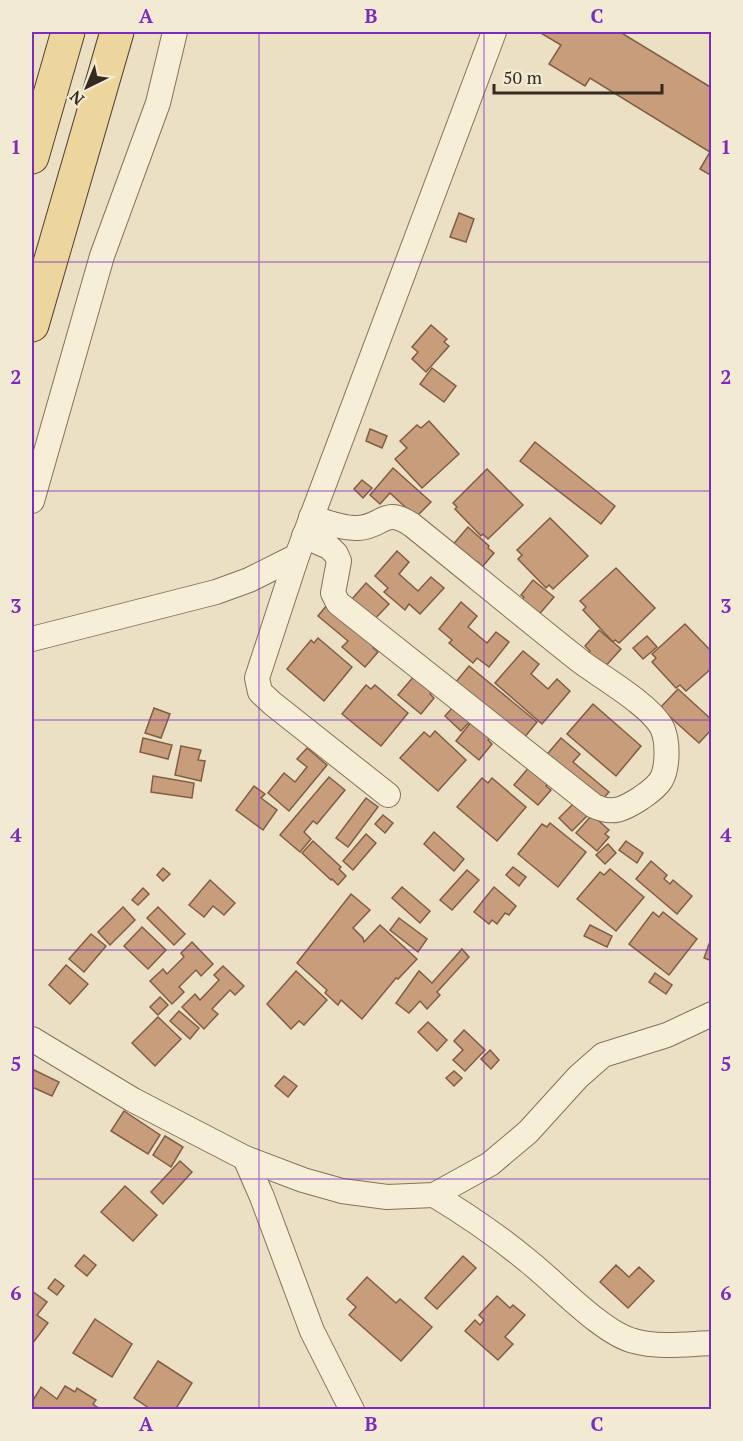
<svg xmlns="http://www.w3.org/2000/svg" width="743" height="1441" font-family="'PT Serif',serif">
	<rect width="100%" height="100%" fill="#ebe0c4"/>
	<!-- building -->
	<g fill="#c79d7c" stroke="#825d43" stroke-width="1.5">
		<path d="M539,32H620L712,88V176L700,169L710,152L590,78L585,86L549,64L561,45Z"/>
		<path d="M459,213L474,219L466,242L450,237Z"/>
		<path d="M431,325L447,339L444,342L449,346L426,372L412,359L418,352L412,347Z"/>
		<path d="M432,368L456,386L444,402L420,384Z"/>
		<path d="M429,421L459,454L422,488L395,459L407,448L400,441L417,425L421,428Z"/>
		<path d="M370,429L387,436L382,448L366,441Z"/>
		<path d="M535,442L615,506L601,524L520,461Z"/>
		<path d="M393,468L431,502L416,517L390,493L380,504L370,495Z"/>
		<path d="M487,469L523,505L488,539L483,534L481,536L455,509L457,507L453,503Z"/>
		<path d="M362,480L372,488L363,498L354,489Z"/>
		<path d="M550,518L588,556L553,589L549,585L546,588L518,559L522,555L517,550Z"/>
		<path d="M468,527L489,546L488,548L494,553L482,567L478,562L474,567L451,547Z"/>
		<path d="M397,551L409,562L399,574L418,591L431,577L444,588L420,614L409,604L405,610L384,592L388,588L375,576Z"/>
		<path d="M616,568L655,608L619,643L615,640L613,642L583,610L586,607L580,601Z"/>
		<path d="M533,580L554,597L536,618L519,603L524,597L521,595Z"/>
		<path d="M366,583L389,604L372,622L352,599Z"/>
		<path d="M461,602L477,616L468,627L487,643L496,632L509,642L489,667L477,658L473,663L449,643L452,640L439,629Z"/>
		<path d="M327,605L377,644L373,648L378,652L365,667L342,647L348,641L318,616Z"/>
		<path d="M685,624L712,652V668L686,691L680,685L676,688L652,662L656,658L652,654Z"/>
		<path d="M599,630L621,649L602,670L586,656L590,651L585,646Z"/>
		<path d="M647,636L657,647L643,659L633,648Z"/>
		<path d="M318,638L352,667L324,701L287,669L311,640L314,643Z"/>
		<path d="M523,651L539,664L531,674L548,689L557,679L570,691L542,724L495,683Z"/>
		<path d="M469,666L537,722L519,744L451,688Z"/>
		<path d="M415,675L433,690L430,694L434,698L421,714L398,695Z"/>
		<path d="M366,685L371,689L375,685L408,713L381,746L342,714Z"/>
		<path d="M678,689L712,720V729L699,743L660,708Z"/>
		<path d="M593,704L641,746L616,776L567,734Z"/>
		<path d="M455,705L471,720L461,731L445,716Z"/>
		<path d="M154,708L170,714L161,738L145,733Z"/>
		<path d="M472,721L491,736L488,740L492,744L479,760L456,741Z"/>
		<path d="M435,731L466,760L438,791L400,758L424,732L430,737Z"/>
		<path d="M143,738L172,745L168,759L140,752Z"/>
		<path d="M561,738L580,754L573,762L609,792L601,801L544,758Z"/>
		<path d="M181,746L201,750L198,760L205,761L201,781L175,775Z"/>
		<path d="M307,748L327,765L289,811L268,793L284,773L295,782L307,767L297,759Z"/>
		<path d="M530,766L550,782L546,786L551,790L538,805L514,785Z"/>
		<path d="M153,776L194,783L192,798L151,792Z"/>
		<path d="M329,777L345,790L317,824L313,821L304,832L311,839L300,852L280,835Z"/>
		<path d="M482,778L488,783L492,778L526,807L497,841L457,807Z"/>
		<path d="M254,786L265,794L261,798L277,810L263,830L236,810Z"/>
		<path d="M366,798L378,807L348,847L336,838Z"/>
		<path d="M576,801L589,814L572,831L559,818Z"/>
		<path d="M383,815L393,823L385,833L375,824Z"/>
		<path d="M592,815L609,830L605,834L609,837L597,851L576,833Z"/>
		<path d="M550,823L586,852L558,887L518,854L542,824L547,827Z"/>
		<path d="M434,832L464,859L454,871L424,844Z"/>
		<path d="M366,834L376,843L353,870L343,861Z"/>
		<path d="M313,841L341,867L339,869L346,876L338,885L332,879L331,880L302,853Z"/>
		<path d="M626,841L643,853L637,863L619,850Z"/>
		<path d="M608,844L616,853L605,864L596,855Z"/>
		<path d="M651,861L667,875L664,879L670,884L673,880L692,896L677,914L636,879Z"/>
		<path d="M513,867L526,877L519,886L506,875Z"/>
		<path d="M163,868L170,874L163,881L157,875Z"/>
		<path d="M610,869L644,897L616,931L577,899L600,872L604,875Z"/>
		<path d="M467,870L479,880L452,910L440,900Z"/>
		<path d="M210,880L235,903L224,915L213,906L204,917L189,905Z"/>
		<path d="M402,887L430,911L420,923L392,898Z"/>
		<path d="M494,887L516,906L509,915L505,913L497,924L492,920L489,924L474,912Z"/>
		<path d="M143,888L149,894L138,905L132,900Z"/>
		<path d="M351,894L370,910L353,928L363,938L364,942L380,925L417,959L398,979L396,978L362,1019L341,1000L338,1005L325,993L327,990L297,963Z"/>
		<path d="M123,907L135,920L110,945L98,932Z"/>
		<path d="M158,907L185,934L174,945L147,918Z"/>
		<path d="M653,912L659,917L663,912L697,939L669,975L629,944Z"/>
		<path d="M399,918L427,939L418,952L390,930Z"/>
		<path d="M590,925L612,936L607,947L584,936Z"/>
		<path d="M142,927L166,950L148,969L124,946Z"/>
		<path d="M91,934L106,946L84,972L69,959Z"/>
		<path d="M712,936V961L704,958Z"/>
		<path d="M192,942L213,964L201,976L196,970L179,987L184,992L172,1004L150,981L163,969L167,974L184,957L181,953Z"/>
		<path d="M462,949L469,957L437,992L440,995L427,1009L420,1001L409,1013L396,1003L419,971L432,983Z"/>
		<path d="M66,965L88,984L70,1004L49,985Z"/>
		<path d="M223,966L244,986L235,995L230,990L212,1009L218,1014L204,1029L182,1007L195,994L200,1000L219,980L214,975Z"/>
		<path d="M296,971L327,1000L304,1025L299,1021L291,1029L267,1004Z"/>
		<path d="M655,973L672,985L666,994L649,982Z"/>
		<path d="M160,997L168,1005L158,1015L150,1007Z"/>
		<path d="M179,1011L199,1028L190,1039L170,1021Z"/>
		<path d="M158,1017L181,1039L155,1066L132,1043Z"/>
		<path d="M428,1022L447,1040L437,1051L418,1032Z"/>
		<path d="M464,1030L485,1050L465,1071L453,1060L463,1050L454,1041Z"/>
		<path d="M490,1050L499,1060L491,1069L481,1059Z"/>
		<path d="M32,1069L59,1082L52,1096L32,1087Z"/>
		<path d="M454,1071L462,1078L454,1086L446,1078Z"/>
		<path d="M284,1076L297,1086L288,1097L275,1086Z"/>
		<path d="M124,1111L160,1135L148,1154L111,1131Z"/>
		<path d="M165,1136L183,1147L171,1167L153,1155Z"/>
		<path d="M180,1161L192,1172L163,1204L151,1192Z"/>
		<path d="M125,1186L157,1215L133,1241L101,1212Z"/>
		<path d="M84,1255L96,1265L87,1276L75,1266Z"/>
		<path d="M463,1256L476,1268L437,1309L425,1298Z"/>
		<path d="M616,1265L629,1277L639,1267L654,1281L628,1308L600,1282Z"/>
		<path d="M367,1277L396,1303L400,1299L432,1327L401,1361L349,1315L356,1307L347,1299Z"/>
		<path d="M55,1279L64,1286L57,1295L48,1288Z"/>
		<path d="M32,1291L47,1302L37,1315L48,1323L32,1344Z"/>
		<path d="M497,1296L510,1308L513,1305L525,1315L505,1337L513,1344L498,1360L465,1331L475,1320L480,1325L484,1320L479,1315Z"/>
		<path d="M95,1319L132,1344L112,1377L73,1353Z"/>
		<path d="M158,1361L192,1383L175,1410H152L134,1398Z"/>
		<path d="M65,1386L75,1392L77,1388L96,1400L93,1404L101,1410H37L32,1406V1402L41,1387L57,1399Z"/>
	</g>
	<g fill="none" stroke-linecap="round" stroke-linejoin="round">
		<defs>
			<g id="street">
				<path d="M32,501L102,256L158,103L175,32"/>
				<path d="M304,536L329,547L336,554L339,561L333,593L338,603L594,806C613,815 624,809 641,798C648,793 656,788 661,780C668,768 668,743 663,730C654,707 601,677 580,661C523,616 468,570 412,525C384,506 383,527 358,528C343,529 326,522 311,517"/>
				<path d="M32,639L216,592L249,580L297,556"/>
				<path d="M388,795L273,704L260,692L257,678L297,556L494,32"/>
				<path d="M32,1039L133,1100L245,1158L303,1180L342,1191L387,1197L434,1195L490,1164L528,1132L578,1077L603,1055L667,1035L712,1014"/>
				<path d="M245,1158L262,1197L312,1331L352,1410"/>
				<path d="M434,1195C467,1215 499,1237 528,1261C555,1282 603,1334 634,1341C659,1348 686,1344 712,1343"/>
			</g>
			<g id="primary">
				<path d="M32,157L68,32"/>
				<path d="M32,325L117,32"/>
			</g>
		</defs>
		<!-- street casing -->
		<use href="#street" stroke="#84725b" stroke-width="26"/>
		<!-- primary casing -->
		<use href="#primary" stroke="#52412f" stroke-width="35"/>
		<!-- street -->
		<use href="#street" stroke="#f6eed6" stroke-width="24"/>
		<!-- primary -->
		<use href="#primary" stroke="#ecd69d" stroke-width="33"/>
	</g>
	<!-- grid -->
	<path fill="none" stroke="#7b2cbf" stroke-width="1.5" stroke-opacity="0.55" d="M259,32V1410M484,32V1410M32,262H712M32,491H712M32,720H712M32,950H712M32,1179H712"/>
	<!-- border -->
	<rect width="743" height="1441" fill="none" stroke="#f3ead3" stroke-width="66"/>
	<!-- north arrow -->
	<g transform="translate(87 87) rotate(223)" stroke="#f3ead3" stroke-width="4.5" paint-order="stroke">
	<path d="M0-4.5L10 22L0 15L-10 22Z" fill="#352a1e"/>
	<text y="-9" font-size="16" font-weight="bold" text-anchor="middle" fill="#352a1e">N</text>
	</g>
	<!-- scale -->
	<path d="M494 84v9h168v-9" fill="none" stroke="#352a1e" stroke-width="3"/>
	<text x="503" y="84" font-size="18" fill="#352a1e" stroke="#f3ead3" stroke-width="4.5" paint-order="stroke">50 m</text>
	<rect x="33" y="33" width="677" height="1375" fill="none" stroke="#7b2cbf" stroke-width="2"/>
	<g font-size="20" text-anchor="middle" font-weight="bold" fill="#7b2cbf">
		<text x="146" y="23">A</text>
		<text x="371" y="23">B</text>
		<text x="597" y="23">C</text>
		<text x="16" y="154">1</text>
		<text x="726" y="154">1</text>
		<text x="16" y="384">2</text>
		<text x="726" y="384">2</text>
		<text x="16" y="613">3</text>
		<text x="726" y="613">3</text>
		<text x="16" y="842">4</text>
		<text x="726" y="842">4</text>
		<text x="16" y="1071">5</text>
		<text x="726" y="1071">5</text>
		<text x="16" y="1300">6</text>
		<text x="726" y="1300">6</text>
		<text x="146" y="1431">A</text>
		<text x="371" y="1431">B</text>
		<text x="597" y="1431">C</text>
	</g>
</svg>
